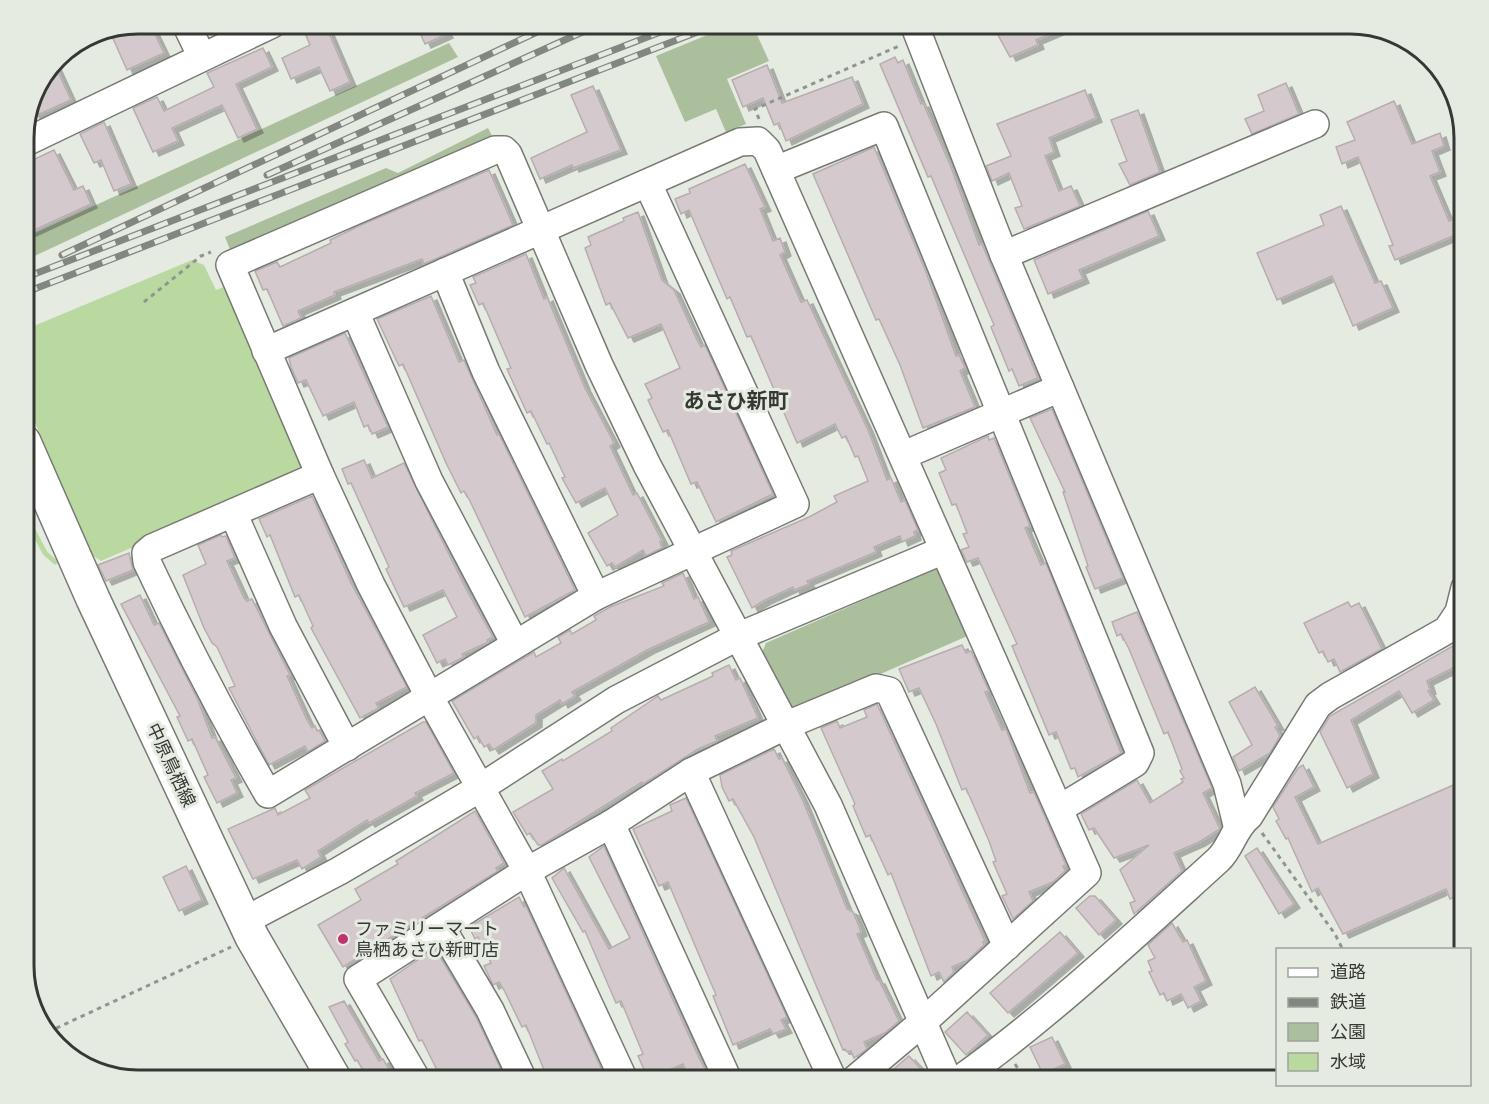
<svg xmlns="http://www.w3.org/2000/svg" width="1489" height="1104" font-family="Inter,'Noto Sans JP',sans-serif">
	<defs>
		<filter id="shadow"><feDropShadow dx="6" dy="4" stdDeviation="0" flood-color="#0004"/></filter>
	</defs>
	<rect width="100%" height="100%" fill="#e6ebe2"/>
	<!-- green -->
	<g fill="#abbf9c">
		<path d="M734,24H752L769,61L727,79L746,124L726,132L716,109L685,122L656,56Z"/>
		<path d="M449,43L458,57L24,261V238Z"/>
		<path d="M488,128L495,142L233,257L225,237L386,168L398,173Z"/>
		<path d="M935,569L945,573L972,634L796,711L787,708L761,655L766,643Z"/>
	</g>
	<!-- water -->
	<path fill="#bad9a1" d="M192,260L204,265L216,290L229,285L307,464L303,473L101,561L89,553L24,396V330Z"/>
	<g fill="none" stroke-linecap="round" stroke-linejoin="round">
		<!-- stream -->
		<path stroke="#bad9a1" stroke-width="5" d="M24,513L45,553L55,562"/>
	</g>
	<!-- building -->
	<g fill="#d4c9cc" stroke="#b7adb0" stroke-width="1.5" filter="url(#shadow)">
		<path d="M138,24H150L164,53L127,70L111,34Z"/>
		<path d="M301,24H325L350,82L330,91L319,67L291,79L282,58L310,45Z"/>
		<path d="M416,24H443L447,34L425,44Z"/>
		<path d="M992,24H1074L1036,40L1038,45L1010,57Z"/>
		<path d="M263,48L272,67L236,84L257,129L238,138L222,105L172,128L178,141L153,152L133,108L157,97L164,111L214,87L207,73Z"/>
		<path d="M895,57L898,63L903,60L921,104L923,103L951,167L979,245L982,244L1038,378L1019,386L1012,369L1009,371L991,327L994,325L931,176L928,177L880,64Z"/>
		<path d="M54,63L71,100L35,116L30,107L36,87Z"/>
		<path d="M767,65L782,103L852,77L863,104L786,141L779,123L774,125L763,98L743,107L732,80Z"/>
		<path d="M1286,83L1299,114L1252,134L1245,119L1264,111L1258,95Z"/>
		<path d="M593,86L621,150L573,168L572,165L540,179L531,158L587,132L571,95Z"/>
		<path d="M1085,90L1096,118L1049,138L1054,152L1045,156L1059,191L1071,186L1080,206L1024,229L1015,208L1022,206L1009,173L992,181L986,166L1011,156L997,124Z"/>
		<path d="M1394,101L1412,144L1440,133L1444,146L1432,151L1440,172L1430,176L1449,221L1465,214V231L1395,260L1389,246L1393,245L1358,157L1342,164L1336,147L1355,140L1347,122Z"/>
		<path d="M1138,110L1160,172L1130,185L1119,164L1127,161L1111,120Z"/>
		<path d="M104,122L131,184L114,191L101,160L94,163L80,134Z"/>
		<path d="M874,147L926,272L956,356L959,355L965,368L960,371L975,407L923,428L900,365L879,319L876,320L813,174Z"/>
		<path d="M54,150L74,190L83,186L91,204L28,233L24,225V164Z"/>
		<path d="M745,164L765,207L760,209L773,241L780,238L785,252L780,255L801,302L807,300L868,430L887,480L891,478L901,502L905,500L918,530L914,532L915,536L902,542L900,536L874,547L876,552L807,581L809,584L794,590L793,587L765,600L752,608L727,557L732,555L731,551L809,517L837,502L834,496L868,481L858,456L855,457L846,436L842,438L835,424L797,443L751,336L747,337L730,297L727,299L689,210L681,214L675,199L690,193L689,189Z"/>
		<path d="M489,170L513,225L424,264L422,259L334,292L335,295L298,311L301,318L283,326L267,289L263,290L255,271L277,262L280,267L331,243L330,240L361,225Z"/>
		<path d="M1341,206L1375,283L1381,281L1393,308L1353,326L1332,276L1277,300L1257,253L1324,225L1320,215Z"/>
		<path d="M1148,211L1159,236L1079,270L1083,279L1048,294L1034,260Z"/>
		<path d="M638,212L662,280L674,290L697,340L701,347L705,345L773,494L716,522L697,482L691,484L668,430L663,432L648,400L652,398L645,384L680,368L661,324L628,338L610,303L606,305L585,248L591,245L588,237L624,221L623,218Z"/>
		<path d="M526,254L544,299L547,297L585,388L614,443L610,446L633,495L637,493L662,541L660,542L662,548L646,556L643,550L615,567L612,563L607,566L588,533L618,515L605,488L576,503L562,478L565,477L549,443L547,444L531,411L527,413L507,369L511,368L483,303L479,305L470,285L476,283L473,277Z"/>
		<path d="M431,296L459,362L464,360L497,435L499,434L575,590L525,617L469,499L464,491L461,493L446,463L403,364L399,366L377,319Z"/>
		<path d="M345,333L388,427L372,434L368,425L364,427L354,402L323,416L306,380L298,383L291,367L289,358Z"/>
		<path d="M1052,409L1123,578L1095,589L1086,567L1088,566L1063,492H1065L1030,418Z"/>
		<path d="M988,436L989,440L994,438L1030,526L1025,528L1041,565L1046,563L1121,753L1078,777L1075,768L1071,769L1056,732L1049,735L1012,646L1017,644L978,558L967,562L961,550L969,547L963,534L967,533L956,504L952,505L939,473L946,470L941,458Z"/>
		<path d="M364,460L372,478L404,463L466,589L493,637L487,640L488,642L462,654L464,657L448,665L445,659L437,663L423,635L457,617L443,590L404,607L386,569L389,567L351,483L348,484L342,469Z"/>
		<path d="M312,496L351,583L407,687L376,703L379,708L360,718L311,628L313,626L299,595L295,597L270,535L267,537L259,519Z"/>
		<path d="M221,535L222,537L226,536L235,558L227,561L244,598L247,601L252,599L290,675L287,676L307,720L312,728L315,726L317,731L319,730L325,741L308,752L305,746L269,765L229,688L235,686L217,647L212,643L204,628L183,575L206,564L198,545Z"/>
		<path d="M129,553L133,570L106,581L98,565Z"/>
		<path d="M683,573L694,599L698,597L709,622L649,649L572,692L575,696L562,704L560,700L536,715V723L493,750L489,744L484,747L478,736L474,739L452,701L534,652L536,657L561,643L558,637L570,630L572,634L596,620L594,616L610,607L664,586L662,583Z"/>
		<path d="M140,595L154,625L159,623L197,698L212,738L215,737L236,778L231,780L237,793L217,803L204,777L208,775L192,739L188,741L177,717L180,716L121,604Z"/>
		<path d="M1348,602L1351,607L1359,603L1382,649L1340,672L1334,659L1328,662L1323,651L1319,653L1304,623Z"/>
		<path d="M1137,612L1212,788L1203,793L1220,829L1199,842L1174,853L1182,871L1134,914L1130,903L1135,901L1120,870L1149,845L1114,858L1094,828L1089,830L1081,814L1137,780L1150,803L1183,782L1181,779L1184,778L1180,771L1182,769L1168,732L1164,734L1129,649L1121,634L1117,636L1112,622Z"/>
		<path d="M1465,639V662L1427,681L1430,690L1428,691L1434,700L1412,713L1399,691L1351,720L1373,774L1347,788L1320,732L1330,716Z"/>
		<path d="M962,645L966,653L971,651L989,691L985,692L1002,730L1006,729L1030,793L1034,792L1066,865L1063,866L1065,871L1053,882L1029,892L1033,901L1013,919L1002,896L1007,894L993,862L996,861L989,841L966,788L962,790L936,724L919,688L909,692L899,669Z"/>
		<path d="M729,665L736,680L740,678L758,718L715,736L717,741L698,749L643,784L642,782L542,845H538L530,833L527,835L513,812L553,789L542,771L562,759L563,761L612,731L611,728L658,696L661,700L713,676L712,673Z"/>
		<path d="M1255,687L1278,726L1275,727L1280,736L1270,753L1239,771L1233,757L1252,745L1229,702Z"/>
		<path d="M877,704L985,941L983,942L984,945L968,960L952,967L954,972L944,982L939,972L931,976L891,873L888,875L870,835L866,837L853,806L855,804L821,728L837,721L840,728L867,717L864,710Z"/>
		<path d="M423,722H426L454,773L415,793L417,796L369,823L367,820L318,851L321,857L302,869L297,860L253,879L228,829L275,808L278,815L310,798L305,790Z"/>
		<path d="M774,749L779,759L782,758L803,801L847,909L853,912L858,924L861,932L857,934L877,980H879L899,1021L885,1033L864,1042L867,1049L854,1058L851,1051L847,1052L845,1049L843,1050L754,837L733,799L729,801L722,787L720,775Z"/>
		<path d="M1303,765L1314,787L1295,797L1318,844L1465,780V892L1450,899L1446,889L1343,934L1318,888L1312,892L1288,838L1286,839L1276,821L1279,819L1273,807L1298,768Z"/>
		<path d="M686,798L787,1017L781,1020L786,1029L773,1034L770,1029L733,1045L713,996L716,995L668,882L659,886L633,829L672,811L670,805Z"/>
		<path d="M475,811L504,863L496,868L498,871L343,967L318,925L361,900L355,889L398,864L396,861Z"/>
		<path d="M604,846L699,1058L711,1080H690L683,1064L648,1079L638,1056L643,1054L621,1001L616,1003L585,931L583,932L552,878L564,868L609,949L630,938L589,857Z"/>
		<path d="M1257,848L1294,904L1279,914L1245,856Z"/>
		<path d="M186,866L202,900L179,911L163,877Z"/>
		<path d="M1090,896H1095L1116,920L1099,935L1076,908Z"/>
		<path d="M519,897L524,907L526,906L602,1070L599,1072L602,1080H548L526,1025L522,1027L504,990L499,982L493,985L484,966L491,963L478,937L475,939L469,927Z"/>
		<path d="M1172,923L1183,942L1187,940L1206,981L1194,987L1201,1001L1188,1008L1181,994L1167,1001L1164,993L1160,995L1149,972L1152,971L1148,961L1155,958L1148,945Z"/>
		<path d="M1060,932L1078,953L1008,1013L990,993Z"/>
		<path d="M435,948L476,1017L506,1080H442L422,1040L419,1041L390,979Z"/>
		<path d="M344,1001L379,1061L383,1059L395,1080H369L357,1060L355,1061L345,1044L348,1042L329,1007Z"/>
		<path d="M967,1012L988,1035L966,1055L945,1032Z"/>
		<path d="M1052,1037L1065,1064L1043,1074L1030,1047Z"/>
		<path d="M909,1056L921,1069L917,1072L923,1080H881Z"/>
	</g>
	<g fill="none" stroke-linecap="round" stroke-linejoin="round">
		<defs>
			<g id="minor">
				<path d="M186,24L202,57"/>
				<path d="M914,24L1004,255L1227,784L1237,825"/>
				<path d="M24,143L272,24"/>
				<path d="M776,170L884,126L1140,753L1135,763L1059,809"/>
				<path d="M1004,255L1315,124"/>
				<path d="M445,272L486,372L596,596"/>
				<path d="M355,312L429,481L515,644"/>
				<path d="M266,351L740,142L758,141L767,150L1087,873L923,1022L854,1080"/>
				<path d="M904,455L1060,388"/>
				<path d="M320,475L152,548L146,553L147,562C184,641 224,718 268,794L596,596L795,504L648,184"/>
				<path d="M233,513L283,626L347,747"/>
				<path d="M691,772L833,1080"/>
				<path d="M611,824L728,1080"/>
				<path d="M244,921L339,871L480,788L616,700L737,637L944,550"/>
				<path d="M441,927L490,1010L523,1080"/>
				<path d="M417,1080L358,979L527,871L611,824L691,772L787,725L876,688L889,691L1007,946"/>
				<path d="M624,1080L527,871L430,698L371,585L320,475L230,265L495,150H504L508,154L599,365L647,465L828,805L948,1080"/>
				<path d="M959,1080C1051,1014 1134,936 1218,860C1232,847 1233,829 1249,816L1318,705L1330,696L1447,630L1459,612L1465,588"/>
			</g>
			<path id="major" d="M24,442L93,599L252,937L335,1080"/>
		</defs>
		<!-- minor casing -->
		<use href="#minor" stroke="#777b74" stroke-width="30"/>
		<!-- major casing -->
		<use href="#major" stroke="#777b74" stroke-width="36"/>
		<!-- path -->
		<g stroke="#92958f" stroke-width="3" stroke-dasharray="4.5 4.5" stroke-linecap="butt">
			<path d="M631,24L634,31L649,24"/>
			<path d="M759,119L755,109L899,46"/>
			<path d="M144,302L201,256L211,252"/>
			<path d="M1262,833L1335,934L1343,950"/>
			<path d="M48,1032L231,947"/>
			<path d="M1015,1064L1025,1080"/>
		</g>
		<!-- minor -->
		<use href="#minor" stroke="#fff" stroke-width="27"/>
		<!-- major -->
		<use href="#major" stroke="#fff" stroke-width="33"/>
		<defs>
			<g id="rail">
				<path d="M267,175L600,24"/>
				<path d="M62,255L554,24"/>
				<path d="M24,278L681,24"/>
				<path d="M24,293L718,24"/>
			</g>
		</defs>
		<!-- rail casing -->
		<use href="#rail" stroke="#838781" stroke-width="7"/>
		<!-- rail -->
		<use href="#rail" stroke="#e6ebe2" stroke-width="4.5" stroke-dasharray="14" stroke-linecap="butt"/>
	</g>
	<!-- markers -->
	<circle fill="#be346e" stroke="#e6ebe2" stroke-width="2" cx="343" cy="939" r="6"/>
	<g text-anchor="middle" stroke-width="6" stroke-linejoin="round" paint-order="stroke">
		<!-- street labels -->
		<g font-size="18" fill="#363834" stroke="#e6ebe2">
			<text transform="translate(171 765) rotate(65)" y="6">中原鳥栖線</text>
		</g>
		<!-- poi labels -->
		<g font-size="18" fill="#363834" stroke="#e6ebe2" text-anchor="start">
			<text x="355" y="935">ファミリーマート<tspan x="355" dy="21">鳥栖あさひ新町店</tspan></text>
		</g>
		<!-- quarter labels -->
		<g font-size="21" font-weight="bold" fill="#363834" stroke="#e6ebe2">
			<text x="736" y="408">あさひ新町</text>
		</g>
	</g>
	<!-- crop -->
	<path d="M0 0H1489V1104H0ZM138 34H1350A104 104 0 0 1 1454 138V966A104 104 0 0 1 1350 1070H138A104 104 0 0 1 34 966V138A104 104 0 0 1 138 34Z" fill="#e6ebe2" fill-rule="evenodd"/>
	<path fill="none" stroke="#363834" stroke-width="3" d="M138 34H1350A104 104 0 0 1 1454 138V966A104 104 0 0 1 1350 1070H138A104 104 0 0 1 34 966V138A104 104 0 0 1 138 34Z"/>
	<!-- legend -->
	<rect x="1276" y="948" width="195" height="138" fill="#e6ebe2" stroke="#a0a39c" stroke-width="1.5"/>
	<rect x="1288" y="968" width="30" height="9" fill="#ffffff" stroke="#a0a39c" stroke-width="1.5"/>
	<text x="1330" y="978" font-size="18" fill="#363834">道路</text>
	<rect x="1288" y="998" width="30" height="9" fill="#838781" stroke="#a0a39c" stroke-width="1.5"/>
	<text x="1330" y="1008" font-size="18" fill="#363834">鉄道</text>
	<rect x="1288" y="1023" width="30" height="18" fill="#abbf9c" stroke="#a0a39c" stroke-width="1.5"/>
	<text x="1330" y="1038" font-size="18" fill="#363834">公園</text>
	<rect x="1288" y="1053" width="30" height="18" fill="#bad9a1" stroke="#a0a39c" stroke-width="1.5"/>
	<text x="1330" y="1068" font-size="18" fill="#363834">水域</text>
</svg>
